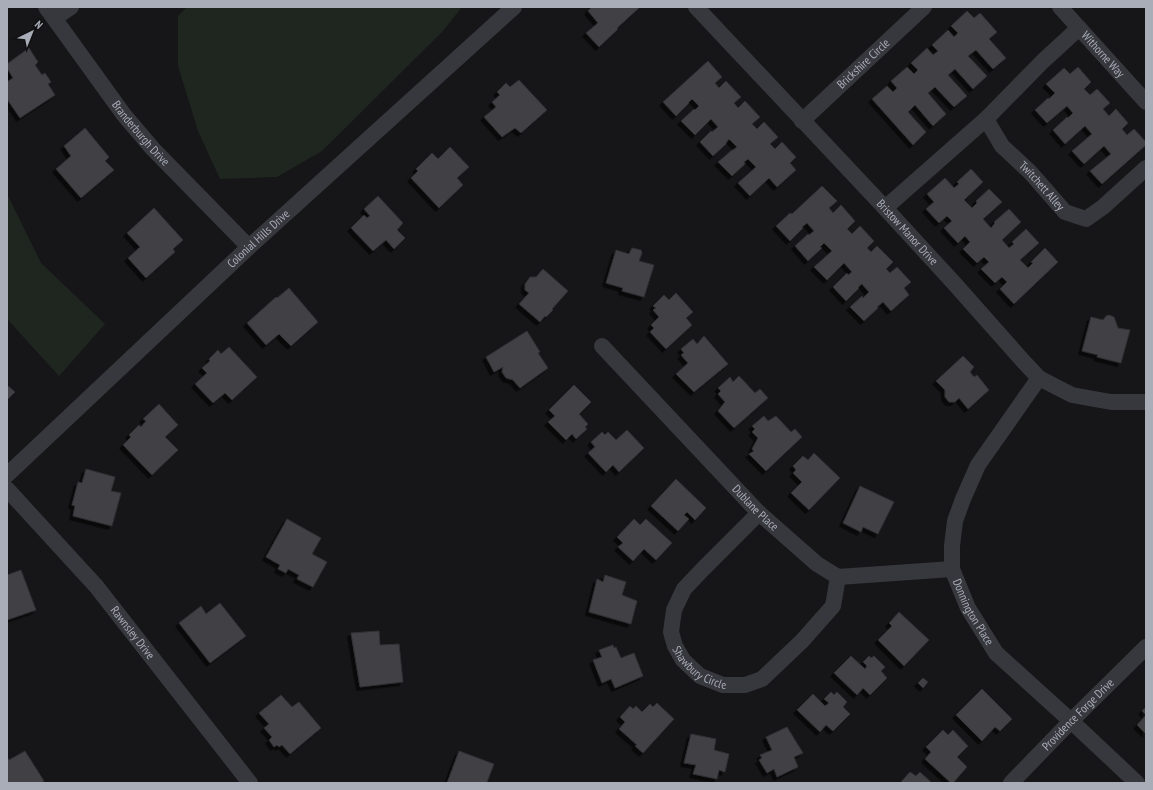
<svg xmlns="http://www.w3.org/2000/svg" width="1153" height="790" font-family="'PT Sans Narrow',sans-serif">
	<defs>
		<filter id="shadow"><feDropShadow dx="-3.5" dy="3.5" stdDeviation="0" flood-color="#0009"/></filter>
	</defs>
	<rect width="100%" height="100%" fill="#161618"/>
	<!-- green -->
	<g fill="#1e261f">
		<path d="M187,7H462L443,31L322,151L277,177L220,179L198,131L178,66V16Z"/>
		<path d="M7,194L41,263L105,324L59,376L9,321L7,317Z"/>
	</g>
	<!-- building -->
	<g fill="#404145" stroke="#303034" filter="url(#shadow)">
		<path d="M592,7H640L617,28L618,29L599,47L586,33L598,23L588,11Z"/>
		<path d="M967,11L974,18L980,13L997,32L989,39L1006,58L993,69L976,50L968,56L987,76L973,89L955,69L948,75L967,96L954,107L935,87L928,93L946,114L933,126L915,105L908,112L926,132L913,145L872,99L887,86L893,92L897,88L891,81L907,67L914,74L918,70L911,63L927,48L933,55L938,51L932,45L948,30L954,37L958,33L951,26Z"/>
		<path d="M29,48L38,62L35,65L42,75L45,73L51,82L48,84L55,95L20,118L7,99V82L13,78L7,68V64Z"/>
		<path d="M708,61L722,77L715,83L719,88L726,81L741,97L734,103L738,108L745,101L760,117L752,124L757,129L764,122L778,137L770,144L775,149L782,142L796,157L790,163L796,170L777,187L769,178L750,196L738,183L756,167L748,159L744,162L745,164L732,176L718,162L732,150H733L737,147L729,139L726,143V144L713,156L700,142L711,131L712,132L718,127L711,119L695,135L681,121L694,109L695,110L699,106L692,99L688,103H689L676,116L663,102Z"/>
		<path d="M1078,67L1091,82L1084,89L1090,95L1097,89L1110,103L1103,109L1109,116L1116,109L1128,123L1122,129L1127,135L1134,129L1146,142V145L1102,184L1090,171L1111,154L1104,146L1084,164L1072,151L1092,134L1085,126L1065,144L1053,130L1067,117L1068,118L1073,113L1067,106L1047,123L1035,110L1048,98L1049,99L1055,93L1046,84L1064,68L1070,74Z"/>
		<path d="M519,80L547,110L521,133L515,128L502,137L484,117L496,107L492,102L500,95L497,92L506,83L510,87Z"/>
		<path d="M85,128L109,157L105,161L114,170L81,198L56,169L71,156L64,146Z"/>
		<path d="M450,147L469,167L457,178L463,185L439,208L411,178L418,171L416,169L432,153L438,159Z"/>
		<path d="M971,169L983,182L964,200L972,208L977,203L976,201L989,189L1002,202L983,219L991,228L995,223L994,222L1009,209L1021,222L1002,240L1009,248L1014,244L1012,242L1026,229L1039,243L1020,260L1028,268L1033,263L1031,262L1045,248L1058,262L1014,304L1000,289L1007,282L1002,277L995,283L981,269L989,262L984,257L977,263L963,249L970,242L965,236L958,243L944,228L952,221L947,216L939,223L926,209L934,202L927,194L945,178L954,188L959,184L957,182Z"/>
		<path d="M822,186L837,201L829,208L833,213L841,205L855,221L847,229L852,234L860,226L874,241L867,248L871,252L877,246L893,262L886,269L890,273L897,267L911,282L904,288L909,295L891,311L883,302L877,307L878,308L864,321L850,307L862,296L863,298L869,292L862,284L858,287L859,288L846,301L833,287L847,273L848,275L852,272L844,263L827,280L814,267L832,251L824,243L820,247L822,248L808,261L795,246L808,234L809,235L814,231L807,223L802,227L803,228L790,241L776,226L790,213L792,214Z"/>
		<path d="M378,196L403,223L397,230L405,238L394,249L386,240L373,251L351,228L364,215L367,218L370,216L364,209Z"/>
		<path d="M154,208L183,240L173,249L175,252L146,278L128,258L140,247L127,233Z"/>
		<path d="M632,248L641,250L642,253L639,261L654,265L644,297L622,291L623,288L606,283L616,250L629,254Z"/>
		<path d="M543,269L568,291L552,309L553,310L546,317L545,316L540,322L519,304L529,293L525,290V284L530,277H536Z"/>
		<path d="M289,288L318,322L291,346L279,334L266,345L247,323L276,297L277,298Z"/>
		<path d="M676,293L693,312L686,318L692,325L666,349L650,332L654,328L651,325L659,317L653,310L656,308L653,306L664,295L669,300Z"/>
		<path d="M1109,315L1114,317L1118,328L1130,330L1121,363L1097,357L1098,355L1082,351L1091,317L1103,320L1106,316Z"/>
		<path d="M527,331L540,352L538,353L548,368L520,388L513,380L506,378L502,372L503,367L494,372L486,357Z"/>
		<path d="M704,336L728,364L694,392L676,374L688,363L681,355L684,353L681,349L693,339L697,344Z"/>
		<path d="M229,347L257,377L232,400L225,393L213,403L195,384L207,373L202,368L210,361L209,359L218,350L221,354Z"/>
		<path d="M963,356L974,367L970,372L974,377L977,375L989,390L968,409L959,398L955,402H949L945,397V390L936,381Z"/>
		<path d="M739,376L755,393L760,389L768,398L734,428L718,411L725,402L718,394L721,391L718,388L730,377L733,382Z"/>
		<path d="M7,385L15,392L7,400Z"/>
		<path d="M574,385L591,402L579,414L588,424L585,427L587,429L576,439L572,434L566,440L548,422L555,416L549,410Z"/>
		<path d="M159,404L178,425L165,437L178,450L152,475L123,445L131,437L129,435L139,425L141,427L146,421L143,419Z"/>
		<path d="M764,416L768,421L776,416L791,432L795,429L802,437L766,471L749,454L754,451L752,449L758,438L752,432L755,429L752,426Z"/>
		<path d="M627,430L644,448L619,472L613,465L606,472L588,453L595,447L591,442L602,432L605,435L608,432L616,440Z"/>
		<path d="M814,453L840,478L809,510L791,493L802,482L793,473L796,470L793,466L803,456L808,460Z"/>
		<path d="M86,469L115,477L111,491L121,493L112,526L73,516L75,506L72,505L78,482L82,483Z"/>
		<path d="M676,479L706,508L695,520L687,512L684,515L689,519L678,531L651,506Z"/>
		<path d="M860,486L894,502L878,534L863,527L861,532L843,523Z"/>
		<path d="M287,519L321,538L312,554L327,562L313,587L297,579L299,575L288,569L286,573L278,569L280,565L266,557Z"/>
		<path d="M634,519L640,525L646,519L672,543L656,560L644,549L633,561L618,547L623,543L617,537Z"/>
		<path d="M21,570L36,610L7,620V575Z"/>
		<path d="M605,575L626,582L622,595L637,601L631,624L589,612L597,579L603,582Z"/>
		<path d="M220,603L246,636L210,663L179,623L201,606L206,614Z"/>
		<path d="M899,612L929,640L904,666L878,640L892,626L889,623Z"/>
		<path d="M379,631L380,645L399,644L403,682L360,687L351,633Z"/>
		<path d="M613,645L614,648L616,647L621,658L634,653L643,676L615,688L611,679L602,683L593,660L602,657L599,650Z"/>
		<path d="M851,656L865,669L867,666L863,662L869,656L871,658L874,656L885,667L881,671L887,678L870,695L863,688L857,695L834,673Z"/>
		<path d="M923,678L928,682L923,688L918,683Z"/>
		<path d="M982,689L1012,719L1000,731L995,727L982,741L956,715Z"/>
		<path d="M831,692L834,695L837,692L847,702L843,707L850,714L833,731L826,725L820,732L797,710L813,694L825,706L829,703L824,699Z"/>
		<path d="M281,695L292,707L299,702L321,728L290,754L282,745L279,747L277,745L274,747L269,740L272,737L264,728L269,724L259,713Z"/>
		<path d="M657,703L674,719L643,753L635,746L637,745L619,729L625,722L620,717L630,706L633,709L636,706L642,712L650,704L653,707Z"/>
		<path d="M1146,707V734L1137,725L1146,715L1142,711Z"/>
		<path d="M787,727L803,753L794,757L798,767L777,777L774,769L767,773L759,760L762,758L760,755L772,750L766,737Z"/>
		<path d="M943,730L948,735L953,730L968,746L957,757L967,767L953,783H951L925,759L931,752L926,747Z"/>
		<path d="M691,734L716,739L714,750L729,754L725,772L719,770L717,779L693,774L696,765L684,763Z"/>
		<path d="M25,751L44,781L41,783H7V757L9,760Z"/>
		<path d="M459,751L494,764L487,782L488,783H447Z"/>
		<path d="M910,772L916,776L920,772L932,783H900Z"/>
	</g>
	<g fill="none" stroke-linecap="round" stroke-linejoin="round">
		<!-- street -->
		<g stroke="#37383d" stroke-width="16">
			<path id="s1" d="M46,7L124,115L153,149L249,247"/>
			<path id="s2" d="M696,7L885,208L953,282L1023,361L1039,378L1072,395L1111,402H1146"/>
			<path id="s3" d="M1060,7L1146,102"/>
			<path d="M55,18L71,7"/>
			<path id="s4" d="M1079,28L1043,61L986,119L1002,146L1030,172L1065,212L1086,219L1103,207L1146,168"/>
			<path id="s5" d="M802,121L924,7"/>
			<path d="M885,208L986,119"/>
			<path id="s6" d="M602,346L759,513L817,564L838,577L952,569"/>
			<path id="s7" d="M1039,378L978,465L963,499L955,521L952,546V569L968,608L996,653L1071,721L1137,783"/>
			<path id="s8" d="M7,475L249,247L514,7"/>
			<path id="s9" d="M7,489L96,586L250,783"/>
			<path id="s10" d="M759,513L703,569L684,589L674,610L671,632L675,646L683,660L700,676L723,685H745L762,679L802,641L833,606L838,577"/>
			<path id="s11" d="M1011,783L1071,721L1146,647"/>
		</g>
	</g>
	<g text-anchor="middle" stroke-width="3.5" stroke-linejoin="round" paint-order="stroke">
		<!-- street labels -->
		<g font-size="12" fill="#a8adb8" stroke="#111113">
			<text dy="4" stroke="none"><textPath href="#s3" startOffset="64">Withorne Way</textPath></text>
			<text dy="4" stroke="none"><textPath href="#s5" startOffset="84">Brickshire Circle</textPath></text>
			<text dy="4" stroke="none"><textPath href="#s1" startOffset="158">Branderburgh Drive</textPath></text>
			<text dy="4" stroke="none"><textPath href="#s4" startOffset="218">Twitchett Alley</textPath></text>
			<text dy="4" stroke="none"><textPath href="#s2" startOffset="309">Bristow Manor Drive</textPath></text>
			<text dy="4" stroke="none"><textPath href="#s8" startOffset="345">Colonial Hills Drive</textPath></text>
			<text dy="4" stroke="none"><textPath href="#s6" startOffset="223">Dublane Place</textPath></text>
			<text dy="4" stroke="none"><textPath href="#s7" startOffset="263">Donnington Place</textPath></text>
			<text dy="4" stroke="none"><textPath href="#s9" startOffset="191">Rawnsley Drive</textPath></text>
			<text dy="4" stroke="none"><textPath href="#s10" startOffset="201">Shawbury Circle</textPath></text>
			<text dy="4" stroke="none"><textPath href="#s11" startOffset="96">Providence Forge Drive</textPath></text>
		</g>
	</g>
	<!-- border -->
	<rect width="1153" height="790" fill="none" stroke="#a8adb8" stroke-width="16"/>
	<!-- north arrow -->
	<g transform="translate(32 32) rotate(43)" stroke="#111113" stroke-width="3" paint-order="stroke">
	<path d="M0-3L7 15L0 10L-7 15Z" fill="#a8adb8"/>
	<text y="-6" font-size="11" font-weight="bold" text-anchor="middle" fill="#a8adb8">N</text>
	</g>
</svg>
